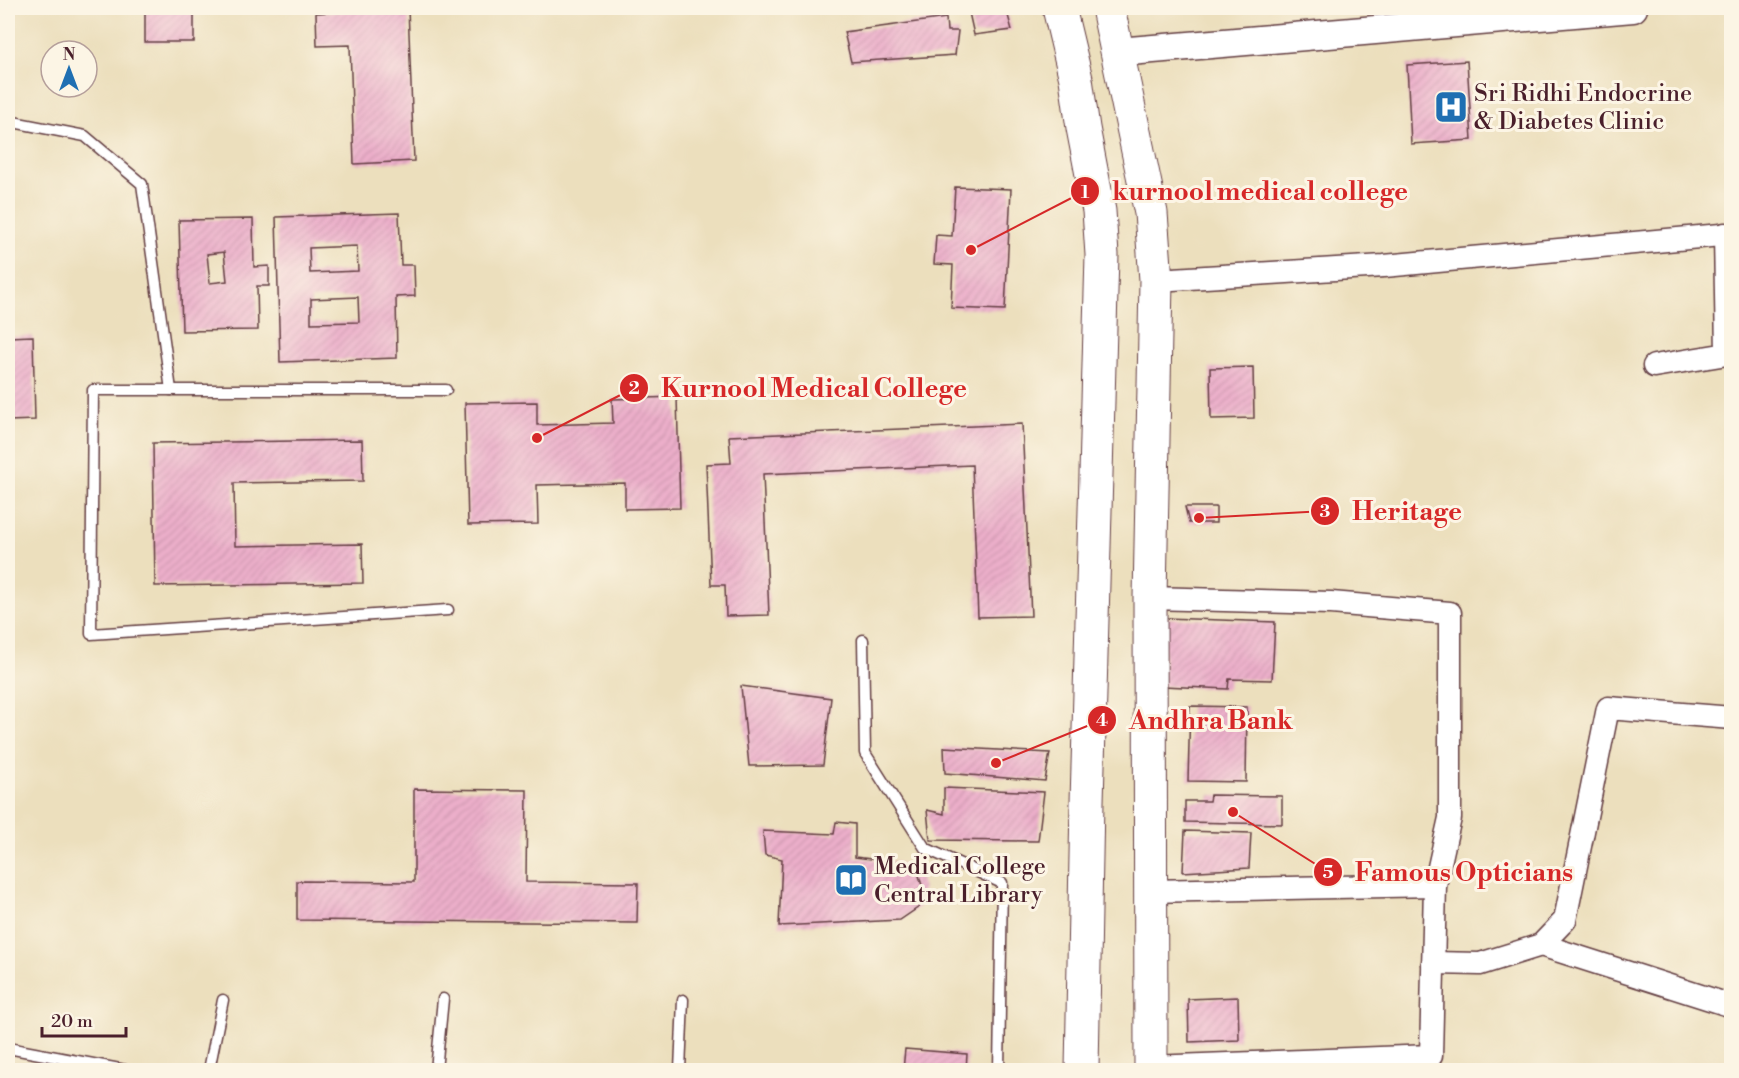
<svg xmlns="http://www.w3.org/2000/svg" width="1739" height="1078" font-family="'Libre Bodoni',serif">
	<defs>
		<pattern id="building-hatch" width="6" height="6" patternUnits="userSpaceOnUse" patternTransform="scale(1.5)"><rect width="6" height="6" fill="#ecafca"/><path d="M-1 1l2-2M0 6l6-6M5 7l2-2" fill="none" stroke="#cc96ae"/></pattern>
	</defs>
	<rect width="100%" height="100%" fill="#fcf5e5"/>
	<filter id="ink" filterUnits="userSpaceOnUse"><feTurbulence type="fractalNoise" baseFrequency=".0167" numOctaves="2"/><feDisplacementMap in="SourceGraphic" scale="12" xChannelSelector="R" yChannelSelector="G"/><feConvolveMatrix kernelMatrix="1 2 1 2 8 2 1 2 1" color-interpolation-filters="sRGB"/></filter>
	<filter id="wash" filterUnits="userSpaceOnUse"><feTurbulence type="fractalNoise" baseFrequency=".008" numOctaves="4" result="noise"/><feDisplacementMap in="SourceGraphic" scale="24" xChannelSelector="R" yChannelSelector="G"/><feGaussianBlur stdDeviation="1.35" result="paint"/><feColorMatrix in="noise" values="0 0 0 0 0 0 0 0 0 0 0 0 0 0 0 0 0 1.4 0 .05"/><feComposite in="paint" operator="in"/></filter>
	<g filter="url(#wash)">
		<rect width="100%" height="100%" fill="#ecdfbd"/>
		<g id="blocks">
			<!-- building -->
			<g fill="url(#building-hatch)" fill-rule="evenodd">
				<rect x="145" y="8" width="49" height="34"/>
				<path d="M349,8H408L414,161L354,164L350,45L317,46L316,13L350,11Z"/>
				<path d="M905,8H944V12H906Z"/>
				<path d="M968,8H1006L1012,30L974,35Z"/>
				<path d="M946,18L947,31H958L955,55L851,62L844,32Z"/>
				<path d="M1467,61L1472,140L1411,144L1407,65Z"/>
				<path d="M955,187L1011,189L1005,310L951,308L953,265L934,264L936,235L952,236Z"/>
				<path d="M399,213L401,265H414L415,296L396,297L397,358L280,362L276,217ZM357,246L358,271L310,273L309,248ZM358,297L359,322L311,323V299Z"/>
				<path d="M253,219L254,267L269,266V286H257L258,330L182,331L179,220ZM224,252L227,281L210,283L207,254Z"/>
				<path d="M33,336L35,420L8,421V337Z"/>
				<path d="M1253,367L1254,418L1211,419L1210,368Z"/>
				<path d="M677,397L680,508L625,509V483L537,485L538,524L468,525L465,403L537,402V425L613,423L612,399Z"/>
				<path d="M1022,424L1031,616L978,617L972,465L763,474L769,615L726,616L725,585H711L706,464L731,463L729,436Z"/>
				<path d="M362,440L363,481L234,483L235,546L362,544L363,583L155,586L153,443Z"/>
				<path d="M1185,507H1216V523H1189Z"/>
				<path d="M1165,618L1275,622L1272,680L1229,679L1228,689L1163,686Z"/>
				<path d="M741,686L831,698L823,765L749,766Z"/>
				<path d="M1190,706L1247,707L1246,782L1188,781Z"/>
				<path d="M944,747L1050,753L1045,781L945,773Z"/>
				<path d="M944,788L1044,792L1038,841L930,840L927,810L944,814Z"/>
				<path d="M414,789L527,790L526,882L638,883L637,923L297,920V881L414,882Z"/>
				<path d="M1210,795L1282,796V824L1185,822V801H1209Z"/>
				<path d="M836,822L855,824V857L896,862L918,872L923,889L919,907L900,920L779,926L782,859L765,855L763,831L834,834Z"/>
				<path d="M1185,831L1251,833L1249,868L1183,872Z"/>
				<path d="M1238,997L1239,1040L1189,1042L1188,999Z"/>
				<path d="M905,1049L967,1054L966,1070H903Z"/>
			</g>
		</g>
	</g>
	<g filter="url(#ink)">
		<use href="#blocks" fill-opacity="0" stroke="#623c41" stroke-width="1.5"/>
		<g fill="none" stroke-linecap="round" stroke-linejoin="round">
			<defs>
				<g id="service">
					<path d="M8,121L85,136L142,184L171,390"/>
					<path d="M446,390H93L91,634L448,610"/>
					<path d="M863,640L865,753L925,848L1002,883L999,1070"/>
					<path d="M8,1048L125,1070"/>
					<path d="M209,1070L223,1000"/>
					<path d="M436,1070L443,999"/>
					<path d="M680,1070L683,1000"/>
				</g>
				<g id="minor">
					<path d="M1156,280L1384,266L1732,234"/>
					<path d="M1654,366L1727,354L1725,234"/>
					<path d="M1150,598L1331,603L1450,613V818L1435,885L1150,891"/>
					<path d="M1541,945L1732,1006"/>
					<path d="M1433,963L1480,964L1541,945L1565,920L1608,708L1732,718"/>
					<path d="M1151,1067L1431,1056L1435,885"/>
				</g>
				<path id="tertiary" d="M1118,52L1633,8"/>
				<g id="primary">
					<path d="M1059,8L1076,79L1083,128L1099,211L1102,255L1087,802L1082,1070"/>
					<path d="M1108,8L1151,213L1156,280L1150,598L1151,1070"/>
				</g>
			</defs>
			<!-- service casing -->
			<use href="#service" stroke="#623c41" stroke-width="13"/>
			<!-- minor casing -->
			<use href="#minor" stroke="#623c41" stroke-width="25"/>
			<!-- tertiary casing -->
			<use href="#tertiary" stroke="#623c41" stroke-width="31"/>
			<!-- primary casing -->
			<use href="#primary" stroke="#623c41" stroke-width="35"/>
			<!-- service -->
			<use href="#service" stroke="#fff" stroke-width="10"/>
			<!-- minor -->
			<use href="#minor" stroke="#fff" stroke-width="22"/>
			<!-- tertiary -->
			<use href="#tertiary" stroke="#fff" stroke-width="28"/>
			<!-- primary -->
			<use href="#primary" stroke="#fff" stroke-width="33"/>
		</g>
	</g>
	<!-- icons -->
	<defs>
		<symbol id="hospital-square" viewBox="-11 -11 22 22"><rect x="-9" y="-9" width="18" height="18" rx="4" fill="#1f6fb2" stroke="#fcf5e5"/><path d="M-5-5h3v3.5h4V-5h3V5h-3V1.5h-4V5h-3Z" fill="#fff"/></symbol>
		<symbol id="library-square" viewBox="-11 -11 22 22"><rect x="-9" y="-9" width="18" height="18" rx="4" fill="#1f6fb2" stroke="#fcf5e5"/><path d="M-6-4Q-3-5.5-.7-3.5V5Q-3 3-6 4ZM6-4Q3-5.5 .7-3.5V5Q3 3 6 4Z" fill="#fff"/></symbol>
	</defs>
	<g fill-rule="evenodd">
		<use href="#hospital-square" x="1432" y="88" width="38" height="38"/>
		<use href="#library-square" x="832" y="861" width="38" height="38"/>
	</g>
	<g text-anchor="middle" stroke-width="6" stroke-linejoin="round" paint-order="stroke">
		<!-- poi labels -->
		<g font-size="24" fill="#4a1f2b" stroke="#fcf5e5" text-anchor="start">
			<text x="1474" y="101">Sri Ridhi Endocrine<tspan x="1474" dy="28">&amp; Diabetes Clinic</tspan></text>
			<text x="874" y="874">Medical College<tspan x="874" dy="28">Central Library</tspan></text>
		</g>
	</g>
	<!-- callouts -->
	<path fill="none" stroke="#d62828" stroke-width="2" d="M971 250L1085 191M537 438L634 388M1199 518L1325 511M996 763L1102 720M1233 812L1328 872"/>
	<g fill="#d62828" stroke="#fcf5e5" stroke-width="2">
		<circle cx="971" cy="250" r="6"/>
		<circle cx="537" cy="438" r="6"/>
		<circle cx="1199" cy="518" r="6"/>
		<circle cx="996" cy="763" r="6"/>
		<circle cx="1233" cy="812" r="6"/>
		<circle cx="1085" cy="191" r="15"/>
		<circle cx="634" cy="388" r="15"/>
		<circle cx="1325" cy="511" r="15"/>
		<circle cx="1102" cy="720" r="15"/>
		<circle cx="1328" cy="872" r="15"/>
	</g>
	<g font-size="18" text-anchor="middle" font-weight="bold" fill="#fff">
		<text x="1085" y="198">1</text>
		<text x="634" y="394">2</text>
		<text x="1325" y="517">3</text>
		<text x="1102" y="726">4</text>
		<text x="1328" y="878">5</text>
	</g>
	<g font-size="26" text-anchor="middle" font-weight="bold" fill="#d62828" stroke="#fcf5e5" stroke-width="6" stroke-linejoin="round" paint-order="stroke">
		<text x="1260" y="200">kurnool medical college</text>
		<text x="814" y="397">Kurnool Medical College</text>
		<text x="1407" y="520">Heritage</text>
		<text x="1211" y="729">Andhra Bank</text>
		<text x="1464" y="881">Famous Opticians</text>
	</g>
	<!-- margin -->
	<rect width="1739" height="1078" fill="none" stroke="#fcf5e5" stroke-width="30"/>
	<!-- north arrow -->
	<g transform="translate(69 69)"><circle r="28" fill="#fcf5e5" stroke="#b59f9b" stroke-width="1.5"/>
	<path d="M0-4.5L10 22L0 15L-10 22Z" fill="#1f6fb2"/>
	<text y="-9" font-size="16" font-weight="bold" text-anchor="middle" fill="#4a1f2b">N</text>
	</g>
	<!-- scale -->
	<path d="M42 1027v9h84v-9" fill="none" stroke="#4a1f2b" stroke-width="3"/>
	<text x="51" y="1027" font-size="18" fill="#4a1f2b" stroke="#fcf5e5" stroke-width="4.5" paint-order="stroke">20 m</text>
</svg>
